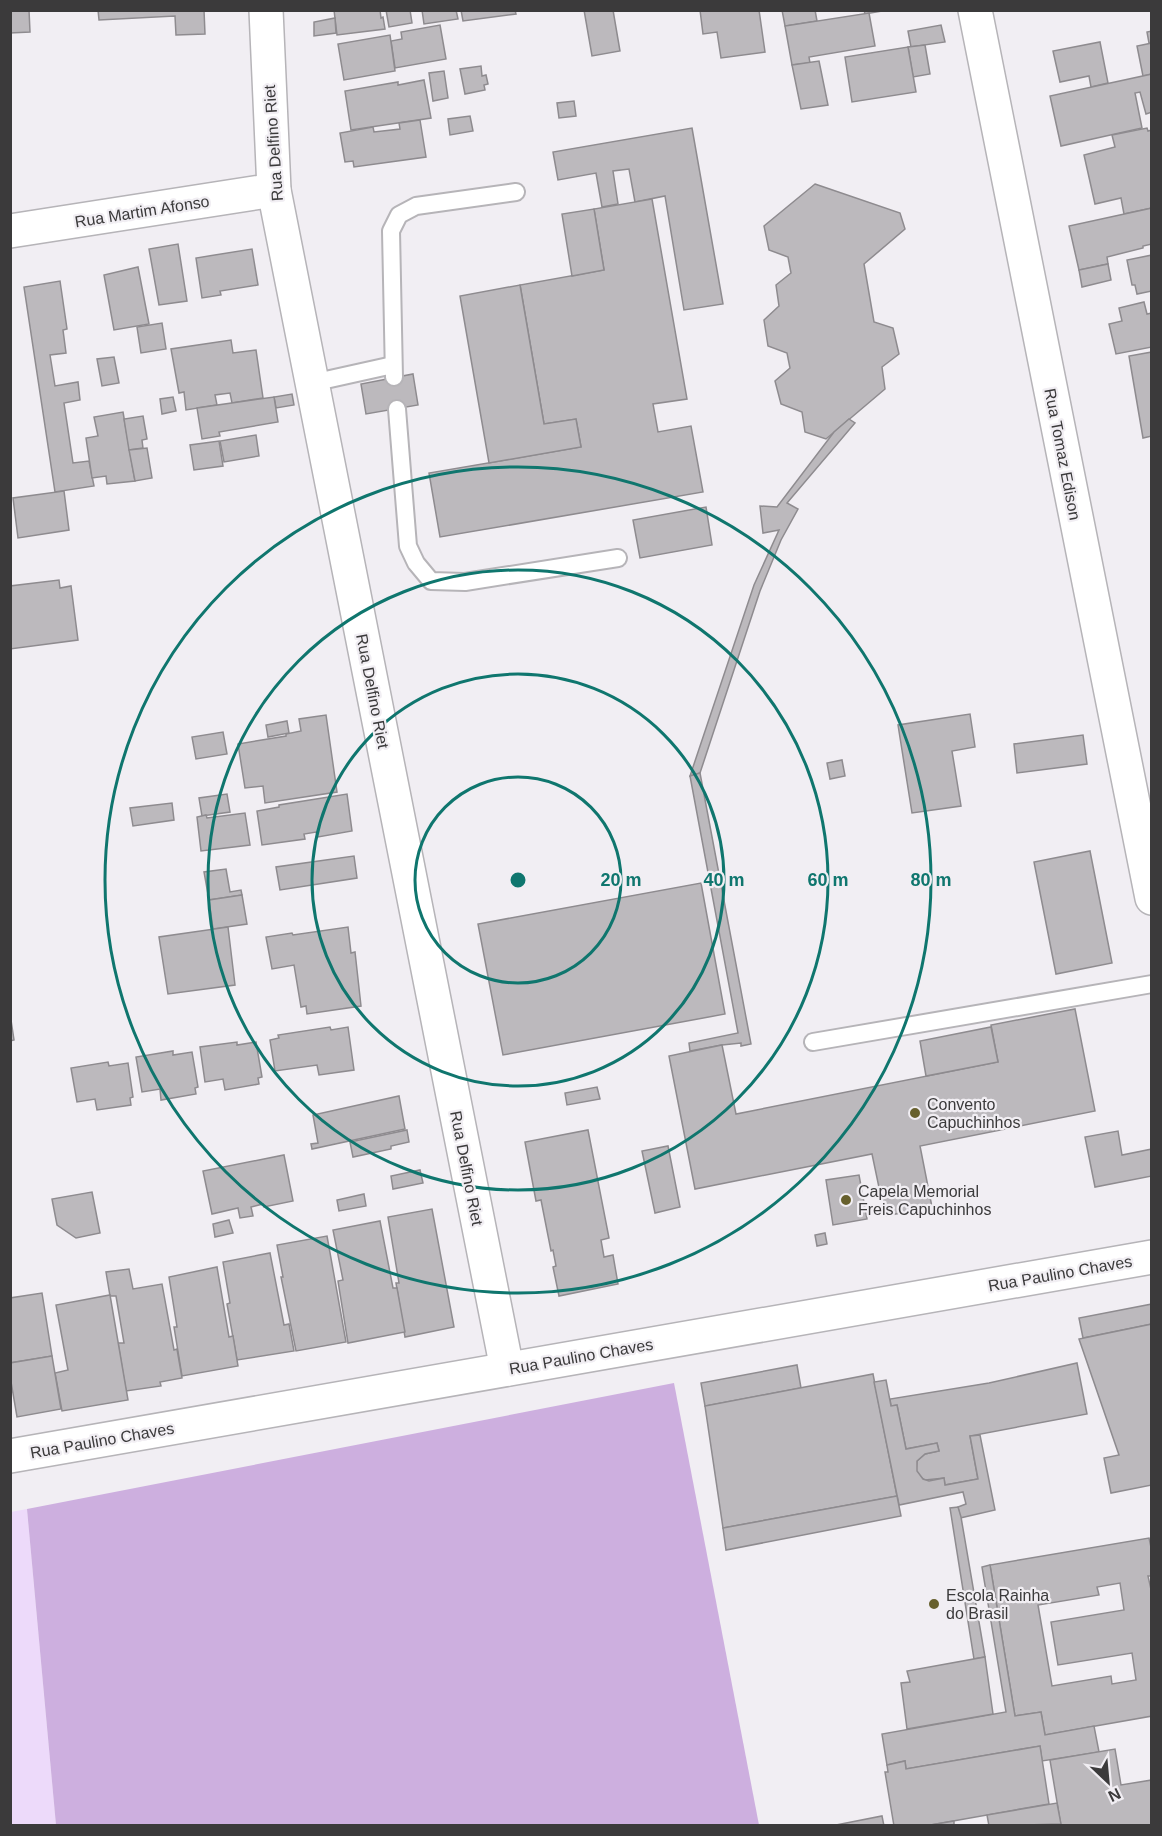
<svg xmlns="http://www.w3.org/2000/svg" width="1162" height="1836" font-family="Helvetica,sans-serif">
	<rect width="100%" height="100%" fill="#f1eef3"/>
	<!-- green -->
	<path fill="#eddafa" d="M27,1509L56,1825H11V1512Z"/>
	<!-- forest -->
	<path fill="#cdafdf" d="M674,1383L759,1825H56L27,1509Z"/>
	<!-- building -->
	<g fill="#bcb9bd" stroke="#8e8b8f" stroke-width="1.5" fill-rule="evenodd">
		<path d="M10,10H29L30,32L10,33Z"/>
		<path d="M98,10H204L205,34L176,35L175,16L99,20Z"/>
		<path d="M334,10H380L381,18L383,17L385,29L337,35Z"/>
		<path d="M386,10H410L412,23L389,27Z"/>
		<path d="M422,10H456L458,19L424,24Z"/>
		<path d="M461,10H515L516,14L463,21Z"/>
		<path d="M584,10H613L620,51L592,56Z"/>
		<path d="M700,10H759L765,52L721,58L717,32L703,34Z"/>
		<path d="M782,10H815L817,21L785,26Z"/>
		<path d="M864,10H888L865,14Z"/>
		<path d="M869,13L875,46L809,57L810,63L792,65L785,26Z"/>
		<path d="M335,18L336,33L314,36V22Z"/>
		<path d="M440,25L446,59L395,68L391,41L402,39L401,32Z"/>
		<path d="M941,25L945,42L911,47L908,31Z"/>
		<path d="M1152,31V43H1149L1147,32Z"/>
		<path d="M390,35L395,71L344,80L338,44Z"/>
		<path d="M1100,42L1108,83L1091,87L1089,76L1060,82L1053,51Z"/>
		<path d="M1152,43V74L1143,76L1137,46Z"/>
		<path d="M925,45L930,74L913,77L908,47Z"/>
		<path d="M908,47L916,92L852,102L845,57Z"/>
		<path d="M819,61L828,105L801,109L792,65Z"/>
		<path d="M481,66L482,76L486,75L488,84L484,85L485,90L465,94L460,69Z"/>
		<path d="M444,71L448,98L433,101L429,73Z"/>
		<path d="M1152,74V112L1146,114L1140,92L1135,93L1142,128L1061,146L1050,96Z"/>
		<path d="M424,80L431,118L351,130L345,91L398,82V85Z"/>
		<path d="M574,101L576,116L559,118L557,103Z"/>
		<path d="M470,116L473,131L450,135L448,119Z"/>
		<path d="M420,120L426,157L354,167L353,161L345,162L340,133L373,127L374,132L400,129L399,123Z"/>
		<path d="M692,128L723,304L684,310L665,196L635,202L629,169L613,171L618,204L602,207L596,173L558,180L553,152Z"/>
		<path d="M1147,128L1148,131L1152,130V208L1124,214L1121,198L1095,204L1084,155L1115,147L1112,135Z"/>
		<path d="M815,184L900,213L905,229L864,264L874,322L893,328L899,354L882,367L885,389L826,439L805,432L802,412L781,404L775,381L790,368L787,353L768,346L764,320L779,306L776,285L791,273L788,257L769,250L764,226Z"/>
		<path d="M652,199L687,399L653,404L658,432L691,426L703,492L440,537L429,473L581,447L576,419L544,424L520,285L604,270L594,209Z"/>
		<path d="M1152,208V244L1143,246V248L1107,257L1108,264L1079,270L1069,226Z"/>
		<path d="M594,209L604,270L572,276L562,214Z"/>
		<path d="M178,244L187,301L159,305L149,249Z"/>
		<path d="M252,249L258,285L220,291L221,295L202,298L196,258Z"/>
		<path d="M1152,255V291L1137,294L1135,285H1132L1127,260Z"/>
		<path d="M1108,264L1111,280L1082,287L1079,270Z"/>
		<path d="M138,267L149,324L114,330L104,275Z"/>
		<path d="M60,281L67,329L63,330L66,353L50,355L55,386L78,382L80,400L64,403L73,463L89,461L94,486L55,492L24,287Z"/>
		<path d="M520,285L544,424L576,419L581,447L489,463L460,296Z"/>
		<path d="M1144,302L1147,314L1152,313V347L1116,354L1109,324L1122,321L1119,308Z"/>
		<path d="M162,323L166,349L141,353L137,327Z"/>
		<path d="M231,340L233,353L256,350L263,398L232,403L230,393L215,395L217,405L186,410L184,392L179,393L171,349Z"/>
		<path d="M1152,352V436L1143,438L1129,356Z"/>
		<path d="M114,357L119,383L102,386L97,359Z"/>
		<path d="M413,374L418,405L366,414L361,384Z"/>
		<path d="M292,394L294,405L276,408L274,397Z"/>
		<path d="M173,397L176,411L162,414L160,399Z"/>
		<path d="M274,397L278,422L219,432L220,436L202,439L197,408Z"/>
		<path d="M123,412L135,481L107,484L106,476L92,478L86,438L98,436L94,417Z"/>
		<path d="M143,416L147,439L142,440L143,448L129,450L124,419Z"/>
		<path d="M849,419L855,423L787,503L798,509L781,540L760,591L700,773L690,776L754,585L779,530L763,533L760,506L777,507L834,432Z"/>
		<path d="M256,435L259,456L224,462L220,441Z"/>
		<path d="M219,441L223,466L194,470L190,445Z"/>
		<path d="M147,448L152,478L135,481L129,450Z"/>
		<path d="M64,491L69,530L18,538L13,498Z"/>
		<path d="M706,507L712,545L640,558L633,520Z"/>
		<path d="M59,580L60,588L71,586L78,640L10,649V586Z"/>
		<path d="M970,714L975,747L952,751L961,806L912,813L898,725Z"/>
		<path d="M326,715L337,792L265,803L263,786L245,788L238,744L286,736V734L301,731L299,719Z"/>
		<path d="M287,721L289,733L268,737L266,725Z"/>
		<path d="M223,732L227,754L196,759L192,737Z"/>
		<path d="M1083,735L1087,764L1017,773L1014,744Z"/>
		<path d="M842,760L845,776L830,779L827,763Z"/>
		<path d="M700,773L751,1044L741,1046V1043L722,1045L690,1051L689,1043L738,1033L690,776Z"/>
		<path d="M227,794L230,812L202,816L199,798Z"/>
		<path d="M347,794L352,831L318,837L316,832L304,834L305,839L262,845L257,811L279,807V805Z"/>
		<path d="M172,803L174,820L133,826L130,808Z"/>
		<path d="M245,813L250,845L201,851L197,817L206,815L207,818Z"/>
		<path d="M1090,851L1112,963L1056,974L1034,862Z"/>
		<path d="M354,856L357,878L280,890L276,867Z"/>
		<path d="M226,869L230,892L241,890L242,895L209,900L204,872Z"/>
		<path d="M701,883L725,1014L503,1055L478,924Z"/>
		<path d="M242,895L247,924L213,929L209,900Z"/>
		<path d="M228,927L235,985L168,994L159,937Z"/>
		<path d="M348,927L351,953L355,952L361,1006L307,1014L306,1006L301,1007L294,965L272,969L266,937L292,933L293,935Z"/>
		<path d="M1075,1009L1095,1111L920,1146L932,1207L885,1216L872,1154L695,1189L669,1056L722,1045L736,1114L998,1062L991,1025Z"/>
		<path d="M11,1020L14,1040L10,1041V1020Z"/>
		<path d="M330,1027L331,1030L348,1027L354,1070L319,1075L317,1065L275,1071L270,1040L279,1038L278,1035Z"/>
		<path d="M991,1027L998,1062L926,1076L920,1041Z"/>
		<path d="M237,1042V1045L256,1042L262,1077L258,1078L259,1084L225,1090L223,1079L205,1082L200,1047Z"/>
		<path d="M173,1051V1055L192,1052L198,1087L195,1088L196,1094L161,1100L160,1089L142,1092L136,1057Z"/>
		<path d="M108,1062L109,1066L128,1063L133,1097L130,1098L131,1105L97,1110L95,1099L77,1102L71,1068Z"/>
		<path d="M597,1087L600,1099L567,1105L565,1093Z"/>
		<path d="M399,1096L405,1129L312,1149L311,1144L318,1143L313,1115Z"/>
		<path d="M407,1130L409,1142L391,1146V1149L353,1157L350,1142Z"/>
		<path d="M588,1130L609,1238L601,1240L604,1257L613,1255L618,1284L559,1296L553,1267L556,1266L553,1250L551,1251L541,1200L536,1201L525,1142Z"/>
		<path d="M1118,1131L1122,1155L1152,1149V1176L1095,1187L1085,1137Z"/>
		<path d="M668,1146L680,1207L655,1213L642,1151Z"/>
		<path d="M284,1155L293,1201L264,1207L263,1204L251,1207L253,1216L240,1218L238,1208L212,1214L203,1171Z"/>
		<path d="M420,1170L423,1183L393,1189L391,1176Z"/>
		<path d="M859,1175L867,1219L833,1225L826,1180Z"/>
		<path d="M92,1192L100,1233L76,1238L57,1225L52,1199Z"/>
		<path d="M364,1194L366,1206L339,1211L337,1200Z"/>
		<path d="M432,1209L454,1327L405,1337L396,1283H399L388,1217Z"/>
		<path d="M229,1220L233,1233L215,1237L213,1224Z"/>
		<path d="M380,1221L393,1288H397L405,1332L348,1343L338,1281L343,1280L333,1230Z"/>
		<path d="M825,1233L827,1244L817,1246L815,1235Z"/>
		<path d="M327,1236L346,1342L296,1351L281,1277H283L277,1245Z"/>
		<path d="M270,1253L284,1325L289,1324L294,1351L237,1360L227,1304L230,1303L223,1262Z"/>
		<path d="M217,1267L229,1337L233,1336L238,1366L182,1376L174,1327H177L169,1277Z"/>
		<path d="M129,1269L133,1289L162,1284L174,1350L177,1349L182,1378L160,1382L161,1386L126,1391L118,1343H124L116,1296H110L106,1272Z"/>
		<path d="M42,1293L52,1356L10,1363V1298Z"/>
		<path d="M110,1295L128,1400L62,1411L55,1373L68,1370L56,1305Z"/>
		<path d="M1152,1304V1324L1083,1338L1079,1318Z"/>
		<path d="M1152,1324V1485L1111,1493L1104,1458L1119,1455L1079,1339Z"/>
		<path d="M52,1356L61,1409L17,1417L10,1376V1363Z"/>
		<path d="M1077,1363L1087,1414L970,1436L978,1479L945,1485L944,1478L925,1480L919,1476L916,1470L917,1461L925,1454L939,1451L937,1443L906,1449L897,1405L891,1406L890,1399L989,1383Z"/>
		<path d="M797,1365L801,1388L705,1406L701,1383Z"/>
		<path d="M873,1374L897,1496L723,1528L705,1406Z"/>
		<path d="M886,1380L891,1406L897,1405L906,1449L937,1443L939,1451L925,1454L917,1461V1471L923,1479L929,1481L944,1478L945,1485L978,1479L970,1436L980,1435L995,1510L960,1518L958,1507L966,1504L963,1492L899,1505L874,1382Z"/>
		<path d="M897,1496L901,1516L726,1550L723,1528Z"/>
		<path d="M958,1507L961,1517L985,1657L974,1659L950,1508Z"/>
		<path d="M1149,1538L1152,1552V1576H1148L1152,1594V1716L1045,1735L1041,1712L1015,1716L990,1565ZM1120,1583L1124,1610L1051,1622L1058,1665L1132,1653L1136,1680L1112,1684L1111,1676L1052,1686L1038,1605L1099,1595L1097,1587Z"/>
		<path d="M990,1565L1015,1716L1041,1712L1045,1735L1094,1726L1099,1752L1042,1761L1040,1746L906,1769L905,1761L887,1765L882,1734L1006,1712L982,1567Z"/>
		<path d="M985,1657L993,1714L907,1729L901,1683L910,1682L907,1671Z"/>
		<path d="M1040,1746L1049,1804L925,1826H894L885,1772H888L887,1765L905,1761L906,1769Z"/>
		<path d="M1115,1749L1121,1785L1152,1780V1826H1061L1050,1760Z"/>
		<path d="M1057,1803L1061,1824L989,1826L987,1815Z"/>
		<path d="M882,1816L884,1826H831Z"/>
		<path d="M954,1821V1826H925Z"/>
	</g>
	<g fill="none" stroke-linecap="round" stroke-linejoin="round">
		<defs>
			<g id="lane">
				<path d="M394,377L391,231L399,215L416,206L516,192"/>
				<path d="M312,383L393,365"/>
				<path d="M397,409L408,546L416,563L431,581L465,582L618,558"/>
				<path d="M813,1042L1152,984"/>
			</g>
			<g id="street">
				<path d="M266,10L274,190L507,1369"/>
				<path d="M975,10L1152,898"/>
				<path d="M10,231L274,190"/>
				<path d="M10,1456L1152,1257"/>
			</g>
		</defs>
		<!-- lane casing -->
		<use href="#lane" stroke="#b6b4b8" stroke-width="20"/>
		<!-- street casing -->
		<use href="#street" stroke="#b6b4b8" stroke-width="36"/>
		<!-- lane -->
		<use href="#lane" stroke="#fff" stroke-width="16"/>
		<!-- street -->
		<use href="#street" stroke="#fff" stroke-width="33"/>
	</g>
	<!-- distance rings -->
	<g fill="none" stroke="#0f766e" stroke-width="3">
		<circle cx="518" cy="880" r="103"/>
		<circle cx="518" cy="880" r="206"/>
		<circle cx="518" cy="880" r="310"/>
		<circle cx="518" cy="880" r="413"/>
	</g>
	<!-- markers -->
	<g fill="#67602d" stroke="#f1eef3" stroke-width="2">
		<circle cx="915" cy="1113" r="6"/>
		<circle cx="846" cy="1200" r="6"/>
		<circle cx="934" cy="1604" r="6"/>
	</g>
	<g text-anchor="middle" stroke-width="4.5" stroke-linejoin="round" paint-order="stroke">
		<!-- street labels -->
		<g font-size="16" fill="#3b3a3b" stroke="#f1eef3">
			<text transform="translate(273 143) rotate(-94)" y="6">Rua Delfino Riet</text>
			<text transform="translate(142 211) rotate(-9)" y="6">Rua Martim Afonso</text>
			<text transform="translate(1063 454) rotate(79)" y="6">Rua Tomaz Edison</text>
			<text transform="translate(373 691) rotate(79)" y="6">Rua Delfino Riet</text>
			<text transform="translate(467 1168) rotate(79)" y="6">Rua Delfino Riet</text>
			<text transform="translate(1060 1273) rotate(-10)" y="6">Rua Paulino Chaves</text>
			<text transform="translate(581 1356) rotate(-10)" y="6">Rua Paulino Chaves</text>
			<text transform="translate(102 1440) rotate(-10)" y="6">Rua Paulino Chaves</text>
		</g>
		<!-- poi labels -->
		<g font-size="16" fill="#3b3a3b" stroke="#f1eef3" text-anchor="start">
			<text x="927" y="1110">Convento<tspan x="927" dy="18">Capuchinhos</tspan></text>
			<text x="858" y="1197">Capela Memorial<tspan x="858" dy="18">Freis Capuchinhos</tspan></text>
			<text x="946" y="1601">Escola Rainha<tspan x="946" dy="18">do Brasil</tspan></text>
		</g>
	</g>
	<circle cx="518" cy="880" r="9" fill="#0f766e" stroke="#f1eef3" stroke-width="3"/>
	<g font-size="18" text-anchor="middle" font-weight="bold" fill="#0f766e" stroke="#f1eef3" stroke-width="4.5" stroke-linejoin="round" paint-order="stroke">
		<text x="621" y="886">20 m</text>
		<text x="724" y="886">40 m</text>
		<text x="828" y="886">60 m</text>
		<text x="931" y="886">80 m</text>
	</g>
	<!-- border -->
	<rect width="1162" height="1836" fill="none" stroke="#3b3a3b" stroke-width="24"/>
	<!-- north arrow -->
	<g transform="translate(1108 1782) rotate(154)" stroke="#f1eef3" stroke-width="4.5" paint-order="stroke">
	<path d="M0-4.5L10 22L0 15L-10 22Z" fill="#3b3a3b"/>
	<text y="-9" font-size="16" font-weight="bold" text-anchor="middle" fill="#3b3a3b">N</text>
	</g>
</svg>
